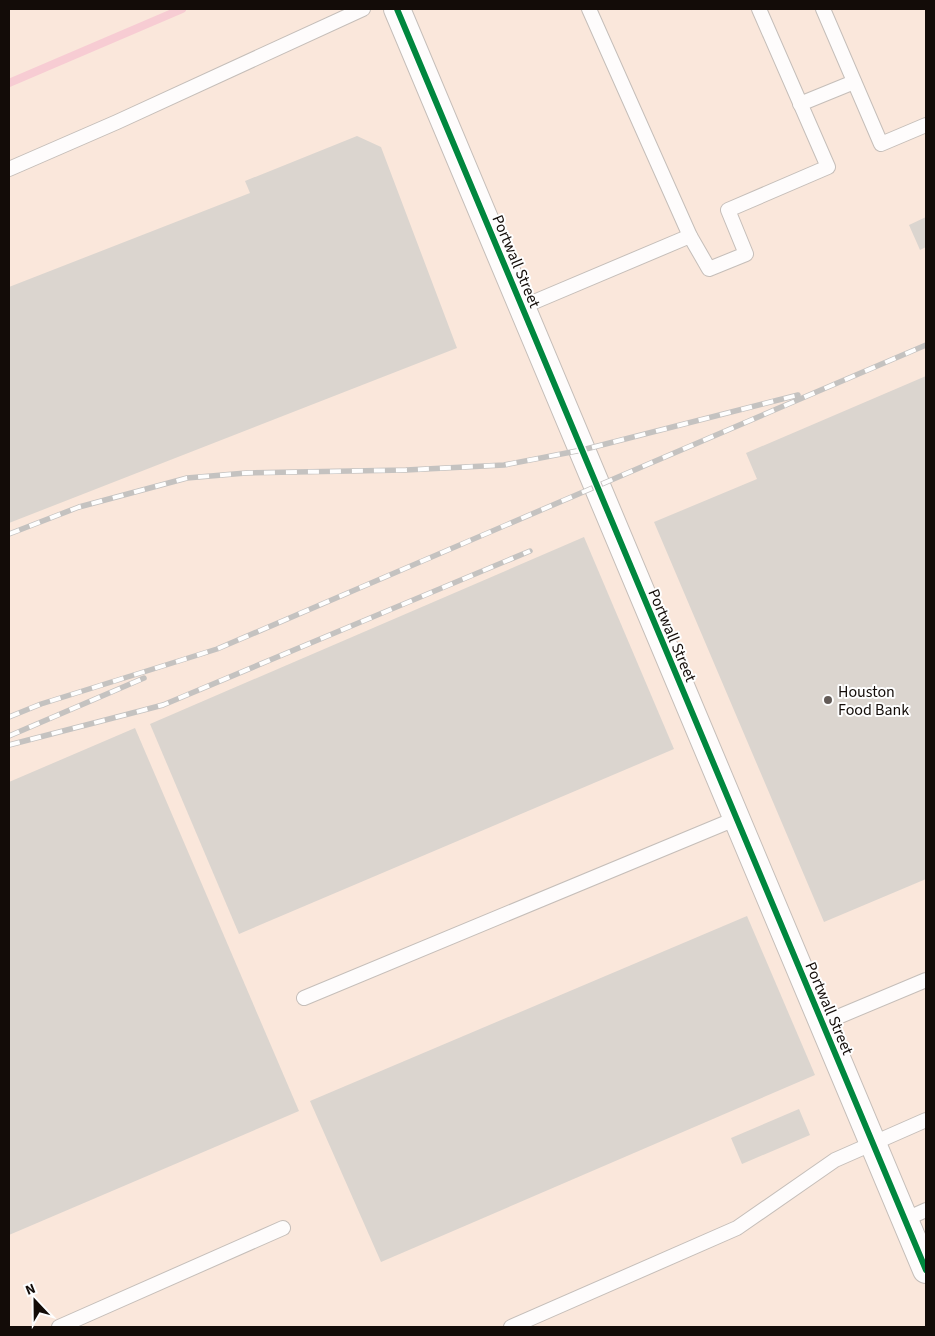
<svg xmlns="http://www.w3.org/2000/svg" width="935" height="1336" font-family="'Source Sans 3',sans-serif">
	<rect width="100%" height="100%" fill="#f7eee9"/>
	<!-- built -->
	<rect fill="#fae7db" x="9" y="9" width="917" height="1318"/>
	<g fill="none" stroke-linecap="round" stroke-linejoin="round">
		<!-- stream -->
		<path stroke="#f7ccd3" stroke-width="8" d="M9,83L182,9"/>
	</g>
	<!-- building -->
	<g fill="#dbd5cf">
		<path d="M357,136L381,147L457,348L9,523V287L250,193L245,181Z"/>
		<path d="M926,217V247L920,250L909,225Z"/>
		<path d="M926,376V879L824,922L654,522L757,479L746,453Z"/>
		<path d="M584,537L674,749L239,934L150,724Z"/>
		<path d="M135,728L299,1111L9,1235V782Z"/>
		<path d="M747,916L815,1075L381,1262L310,1101Z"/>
		<path d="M799,1109L810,1135L742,1164L731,1138Z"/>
	</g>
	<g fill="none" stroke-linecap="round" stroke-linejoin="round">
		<defs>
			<g id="lane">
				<path d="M589,9L690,236L709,269L746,254L728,210L828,167L759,9"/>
				<path d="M823,9L881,144L926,125"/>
				<path d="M800,104L854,82"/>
				<path d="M9,169L117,122L363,9"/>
				<path d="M522,307L690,236"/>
				<path d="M304,998L735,819"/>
				<path d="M821,1024L926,980"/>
				<path d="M904,1220L926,1210"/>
				<path d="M59,1327L283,1228"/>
				<path d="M511,1327L737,1228L835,1160L926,1120"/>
			</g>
			<path id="street" d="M397,9L926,1270"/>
		</defs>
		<!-- lane casing -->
		<use href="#lane" stroke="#c5beb9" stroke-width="16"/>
		<!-- street casing -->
		<use href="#street" stroke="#c5beb9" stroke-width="28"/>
		<!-- lane -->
		<use href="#lane" stroke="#fefcfc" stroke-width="14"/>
		<!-- street -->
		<use href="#street" stroke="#fefcfc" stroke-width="26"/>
		<defs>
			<g id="rail">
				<path d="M9,534L79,507L187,478L246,473L406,470L504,465L582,450L798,395"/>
				<path d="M9,717L41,704L217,649L926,345"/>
				<path d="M9,736L144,678"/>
				<path d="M9,745L163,705L530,551"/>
			</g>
		</defs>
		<!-- rail casing -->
		<use href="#rail" stroke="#c4c2c0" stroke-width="5.5"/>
		<!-- rail -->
		<use href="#rail" stroke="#fefefe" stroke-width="4" stroke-dasharray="11" stroke-linecap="butt"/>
		<defs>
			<path id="cycleway" d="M397,9L926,1270"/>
		</defs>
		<!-- cycleway casing -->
		<use href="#cycleway" stroke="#fefefe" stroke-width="9"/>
		<!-- cycleway -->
		<use href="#cycleway" stroke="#00873e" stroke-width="6"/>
	</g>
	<!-- markers -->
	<circle fill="#635b57" stroke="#fefefe" stroke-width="2" cx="828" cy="700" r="5"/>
	<g text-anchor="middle" stroke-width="4" stroke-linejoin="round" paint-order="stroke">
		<!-- street labels -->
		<g font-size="16" fill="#130c08" stroke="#fefefe">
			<text transform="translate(517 261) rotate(67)" y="6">Portwall Street</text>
			<text transform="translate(673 635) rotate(67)" y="6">Portwall Street</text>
			<text transform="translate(830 1008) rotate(67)" y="6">Portwall Street</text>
		</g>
		<!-- poi labels -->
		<g font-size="16" fill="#130c08" stroke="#fefefe" text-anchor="start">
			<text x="838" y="697">Houston<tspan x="838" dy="18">Food Bank</tspan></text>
		</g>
	</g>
	<!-- border -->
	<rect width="935" height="1336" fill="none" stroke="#130c08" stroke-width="20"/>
	<!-- north arrow -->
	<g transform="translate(35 1301) rotate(338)" stroke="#fefefe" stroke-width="4" paint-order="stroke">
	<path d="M0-4L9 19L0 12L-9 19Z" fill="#130c08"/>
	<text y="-8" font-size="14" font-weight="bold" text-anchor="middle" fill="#130c08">N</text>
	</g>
</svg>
